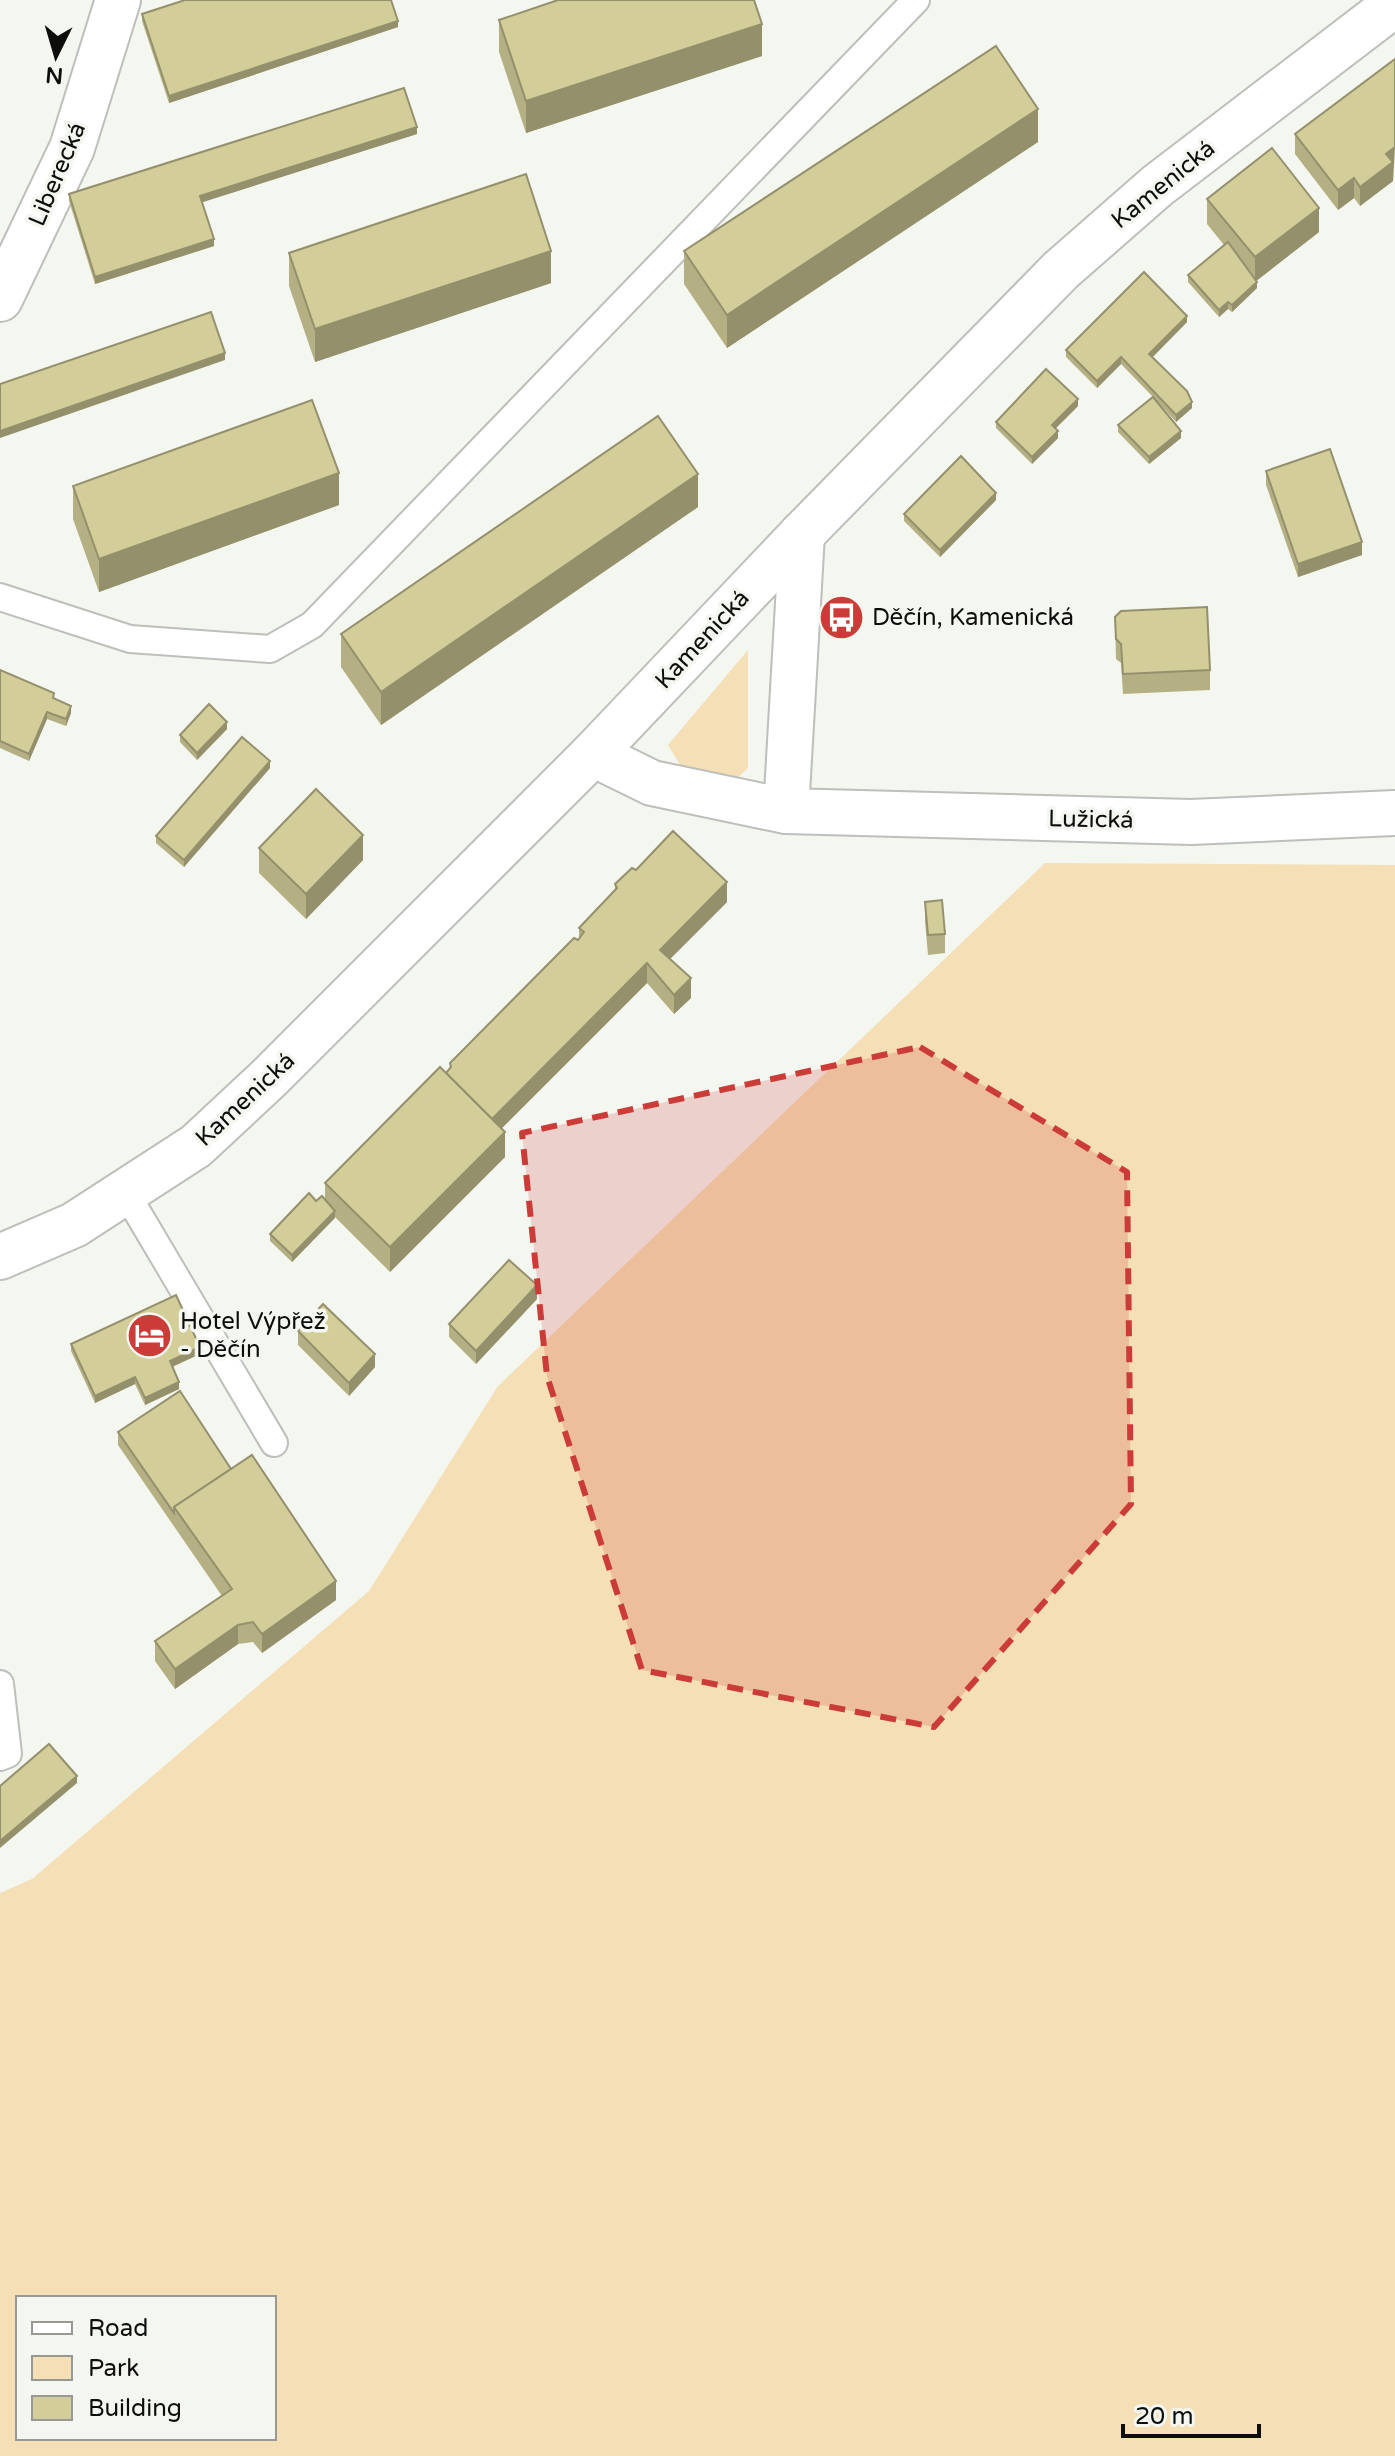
<svg xmlns="http://www.w3.org/2000/svg" width="1395" height="2456" font-family="'Varela Round',sans-serif">
	<rect width="100%" height="100%" fill="#f4f6f0"/>
	<!-- green -->
	<g fill="#f5dfb6" fill-rule="evenodd">
		<path d="M748,650V768L728,787L682,768L668,745Z"/>
		<path d="M1045,863L1395,865V2456H0V1893L32,1879L369,1591L498,1386ZM274,2298V2438H18V2298Z"/>
	</g>
	<g fill="none" stroke-linecap="round" stroke-linejoin="round">
		<defs>
			<g id="service">
				<path d="M0,597L130,639L270,649L312,625L916,0"/>
				<path d="M126,1193L274,1443"/>
				<path d="M0,1684L8,1754L0,1757"/>
			</g>
			<g id="minor">
				<path d="M0,299L72,148L118,0"/>
				<path d="M593,754L652,783L786,811L1191,822L1395,813"/>
				<path d="M786,811L802,534"/>
			</g>
			<path id="primary" d="M0,1257L74,1225L196,1146L269,1078L593,754L802,534L1061,270L1157,186L1395,4"/>
		</defs>
		<!-- service casing -->
		<use href="#service" stroke="#bdbfba" stroke-width="30"/>
		<!-- minor casing -->
		<use href="#minor" stroke="#bdbfba" stroke-width="48"/>
		<!-- primary casing -->
		<use href="#primary" stroke="#bdbfba" stroke-width="48"/>
		<!-- service -->
		<use href="#service" stroke="#fff" stroke-width="26"/>
		<!-- minor -->
		<use href="#minor" stroke="#fff" stroke-width="44"/>
		<!-- primary -->
		<use href="#primary" stroke="#fff" stroke-width="44"/>
	</g>
	<!-- wall -->
	<g fill="#b5b084">
		<path d="M142,14L398,27L169,103L142,21Z"/>
		<path d="M499,20L762,56L526,133L499,52Z"/>
		<path d="M417,134L202,202L214,246L95,284L69,201V194Z"/>
		<path d="M1295,134L1393,168V181L1360,206L1354,198L1338,210L1295,154Z"/>
		<path d="M1038,142L727,348L684,284V251Z"/>
		<path d="M1207,199L1319,232L1257,280V288L1232,312L1228,309L1219,317L1188,282V275L1224,245L1207,224Z"/>
		<path d="M289,253L551,283L315,362L289,286Z"/>
		<path d="M1187,322L1152,357L1192,408L1176,422L1157,401L1181,438L1149,464L1118,432V425L1153,397L1121,364L1097,388L1066,357V350Z"/>
		<path d="M1078,406L1056,428L1058,438L1032,464L996,428V422Z"/>
		<path d="M1266,471L1362,555L1298,577L1266,485Z"/>
		<path d="M73,486L339,505L99,592L73,519Z"/>
		<path d="M996,500L940,557L904,521V514Z"/>
		<path d="M698,507L381,725L341,667V634Z"/>
		<path d="M1115,617L1210,670V690L1123,694L1121,663L1116,659Z"/>
		<path d="M0,670L54,699L71,713L66,726L47,719L29,761L0,748Z"/>
		<path d="M227,729L197,760L180,742V735Z"/>
		<path d="M270,768L184,867L156,843V836Z"/>
		<path d="M259,848L363,860L306,919L259,873Z"/>
		<path d="M615,884L727,902L670,959L691,998L674,1014L647,983L502,1128L505,1157L390,1272L335,1217L292,1262L270,1241V1234L325,1199V1183L446,1073L450,1069V1063L578,940L579,939V928L615,891Z"/>
		<path d="M925,902L945,934V953L928,955L925,921Z"/>
		<path d="M537,1299L476,1364L449,1337V1324Z"/>
		<path d="M298,1331L375,1367L349,1396L298,1345Z"/>
		<path d="M71,1344L200,1354L172,1366L179,1389L145,1405L135,1384L95,1403L71,1351Z"/>
		<path d="M118,1432L231,1469L336,1600L262,1653L253,1642L238,1644L175,1689L155,1661V1641L222,1596L118,1445Z"/>
	</g>
	<!-- shaded-wall -->
	<g fill="#94906c">
		<path d="M398,21V27L169,103V96Z"/>
		<path d="M762,24V56L526,133V101Z"/>
		<path d="M1038,109V142L727,348V315Z"/>
		<path d="M417,127V134L200,203V196Z"/>
		<path d="M1395,147L1393,181L1360,206V187L1386,154Z"/>
		<path d="M1354,178V198L1338,210V190Z"/>
		<path d="M1319,208V232L1255,282V257Z"/>
		<path d="M214,239V246L95,284V277Z"/>
		<path d="M551,251V283L315,362V329Z"/>
		<path d="M1257,282V288L1232,312V305Z"/>
		<path d="M1228,302V309L1219,317V310Z"/>
		<path d="M1187,316V322L1149,361V354Z"/>
		<path d="M225,353V360L0,438V431Z"/>
		<path d="M1121,357V364L1097,388V381Z"/>
		<path d="M1078,399V406L1052,432V425Z"/>
		<path d="M1192,402V408L1176,422V415Z"/>
		<path d="M1058,431V438L1032,464V457Z"/>
		<path d="M1181,431V438L1149,464V457Z"/>
		<path d="M339,473V505L99,592V559Z"/>
		<path d="M698,474V507L381,725V692Z"/>
		<path d="M996,493V500L940,557V550Z"/>
		<path d="M1362,542V555L1298,577V564Z"/>
		<path d="M71,706V713L66,726V719Z"/>
		<path d="M47,712V719L29,761V754Z"/>
		<path d="M227,722V729L197,760V753Z"/>
		<path d="M270,761V768L184,867V860Z"/>
		<path d="M363,835V860L306,919V894Z"/>
		<path d="M727,882V902L660,969V950Z"/>
		<path d="M647,963V983L490,1140V1121Z"/>
		<path d="M691,978V998L674,1014V995Z"/>
		<path d="M505,1132V1157L390,1272V1247Z"/>
		<path d="M335,1211V1218L292,1262V1255Z"/>
		<path d="M537,1285V1299L476,1364V1351Z"/>
		<path d="M200,1347V1354L170,1368V1361Z"/>
		<path d="M375,1354V1367L349,1396V1383Z"/>
		<path d="M135,1377V1384L95,1403V1396Z"/>
		<path d="M179,1382V1389L145,1405V1398Z"/>
		<path d="M336,1581V1600L262,1653V1634Z"/>
		<path d="M238,1625V1644L175,1689V1669Z"/>
		<path d="M77,1776V1783L0,1848V1841Z"/>
	</g>
	<!-- building -->
	<g fill="#d3cd9a" stroke="#94906c" stroke-width="2">
		<path d="M185,0H391L398,21L169,96L142,14Z"/>
		<path d="M558,0H754L762,24L526,101L499,20Z"/>
		<path d="M996,46L1038,109L727,315L684,251Z"/>
		<path d="M1395,59V147L1386,154L1393,162L1360,187L1354,178L1338,190L1295,134Z"/>
		<path d="M404,88L417,127L200,196L214,239L95,277L69,194Z"/>
		<path d="M1272,148L1319,208L1255,257L1207,199Z"/>
		<path d="M526,174L551,251L315,329L289,253Z"/>
		<path d="M1228,242L1257,282L1232,305L1228,302L1219,310L1188,275Z"/>
		<path d="M1144,272L1187,316L1149,354L1187,391L1192,402L1176,415L1121,357L1097,381L1066,350Z"/>
		<path d="M211,312L225,353L0,431V384Z"/>
		<path d="M1046,369L1078,399L1052,425L1058,431L1032,457L996,422Z"/>
		<path d="M1153,397L1181,431L1149,457L1118,425Z"/>
		<path d="M312,400L339,473L99,559L73,486Z"/>
		<path d="M658,416L698,474L381,692L341,634Z"/>
		<path d="M1330,449L1362,542L1298,564L1266,471Z"/>
		<path d="M961,456L996,493L940,550L904,514Z"/>
		<path d="M1207,607L1210,670L1123,674L1121,644L1116,639L1115,617L1121,611Z"/>
		<path d="M0,670L54,693L53,698L71,706L66,719L47,712L29,754L0,741Z"/>
		<path d="M209,704L227,722L197,753L180,735Z"/>
		<path d="M242,737L270,761L184,860L156,836Z"/>
		<path d="M316,789L363,835L306,894L259,848Z"/>
		<path d="M673,831L727,882L660,950L691,978L674,995L647,963L492,1119L446,1073L451,1067L450,1063L574,938L578,940L584,932L579,928L617,888L615,884L632,868L636,870Z"/>
		<path d="M942,900L945,934L928,935L925,902Z"/>
		<path d="M440,1067L505,1132L390,1247L325,1183Z"/>
		<path d="M309,1193L316,1201L322,1196L335,1211L292,1255L270,1234Z"/>
		<path d="M509,1260L537,1285L476,1351L449,1324Z"/>
		<path d="M176,1295L200,1347L170,1361L179,1382L145,1398L135,1377L95,1396L71,1344Z"/>
		<path d="M323,1304L375,1354L349,1383L298,1331Z"/>
		<path d="M180,1391L231,1469L174,1507V1513L118,1432Z"/>
		<path d="M252,1455L336,1581L262,1634L253,1622L238,1625L175,1669L155,1641L232,1589L174,1507Z"/>
		<path d="M49,1744L77,1776L0,1841V1786Z"/>
	</g>
	<!-- marked area -->
	<path fill="#cb3c38" fill-opacity="0.2" stroke="#cb3c38" stroke-width="6" stroke-dasharray="16 10" stroke-linejoin="round" d="M920,1047L1127,1172L1131,1504L934,1727L642,1670L547,1376L522,1133Z"/>
	<!-- icons -->
	<defs>
		<symbol id="bus-disc" viewBox="-11 -11 22 22"><circle r="9.5" fill="#cb3c38" stroke="#f4f6f0"/><path d="M-5-6H5V4H4V6H2V4H-2V6H-4V4H-5ZM-3.5-4V0h7V-4ZM-3.5 1.2v1.5H-2V1.2ZM2 1.2v1.5H3.5V1.2Z" fill="#fff"/></symbol>
		<symbol id="hotel-disc" viewBox="-11 -11 22 22"><circle r="9.5" fill="#cb3c38" stroke="#f4f6f0"/><path d="M-6-4.5h1.5V1H6V5H4.5V3h-9V5H-6ZM-4 0a1.8 1.8 0 1 1 3.6 0ZM.5 0V-2.5h3Q6-2.5 6 0Z" fill="#fff"/></symbol>
	</defs>
	<g fill-rule="evenodd">
		<use href="#bus-disc" x="816" y="592" width="51" height="51"/>
		<use href="#hotel-disc" x="124" y="1310" width="51" height="51"/>
	</g>
	<g text-anchor="middle" stroke-width="7" stroke-linejoin="round" paint-order="stroke">
		<!-- street labels -->
		<g font-size="24" fill="#0d0e0c" stroke="#f4f6f0">
			<text transform="translate(57 174) rotate(-67)" y="8">Liberecká</text>
			<text transform="translate(1163 184) rotate(-39)" y="8">Kamenická</text>
			<text transform="translate(702 639) rotate(-47)" y="8">Kamenická</text>
			<text transform="translate(1091 819) rotate(1)" y="8">Lužická</text>
			<text transform="translate(245 1099) rotate(-43)" y="8">Kamenická</text>
		</g>
		<!-- poi labels -->
		<g font-size="24" fill="#0d0e0c" stroke="#f4f6f0" text-anchor="start">
			<text x="872" y="625">Děčín, Kamenická</text>
			<text x="180" y="1329">Hotel Výpřež<tspan x="180" dy="28">- Děčín</tspan></text>
		</g>
	</g>
	<!-- legend -->
	<rect x="16" y="2296" width="260" height="144" fill="#f4f6f0" stroke="#989995" stroke-width="2"/>
	<rect x="32" y="2322" width="40" height="12" fill="#ffffff" stroke="#989995" stroke-width="2"/>
	<text x="88" y="2336" font-size="24" fill="#0d0e0c">Road</text>
	<rect x="32" y="2356" width="40" height="24" fill="#f5dfb6" stroke="#989995" stroke-width="2"/>
	<text x="88" y="2376" font-size="24" fill="#0d0e0c">Park</text>
	<rect x="32" y="2396" width="40" height="24" fill="#d3cd9a" stroke="#989995" stroke-width="2"/>
	<text x="88" y="2416" font-size="24" fill="#0d0e0c">Building</text>
	<!-- north arrow -->
	<g transform="translate(56 56) rotate(185)" stroke="#f4f6f0" stroke-width="6" paint-order="stroke">
	<path d="M0-6L14 30L0 20L-14 30Z" fill="#0d0e0c"/>
	<text y="-12" font-size="22" font-weight="bold" text-anchor="middle" fill="#0d0e0c">N</text>
	</g>
	<!-- scale -->
	<path d="M1123 2424v12h136v-12" fill="none" stroke="#0d0e0c" stroke-width="4"/>
	<text x="1135" y="2424" font-size="24" fill="#0d0e0c" stroke="#f4f6f0" stroke-width="6" paint-order="stroke">20 m</text>
</svg>
